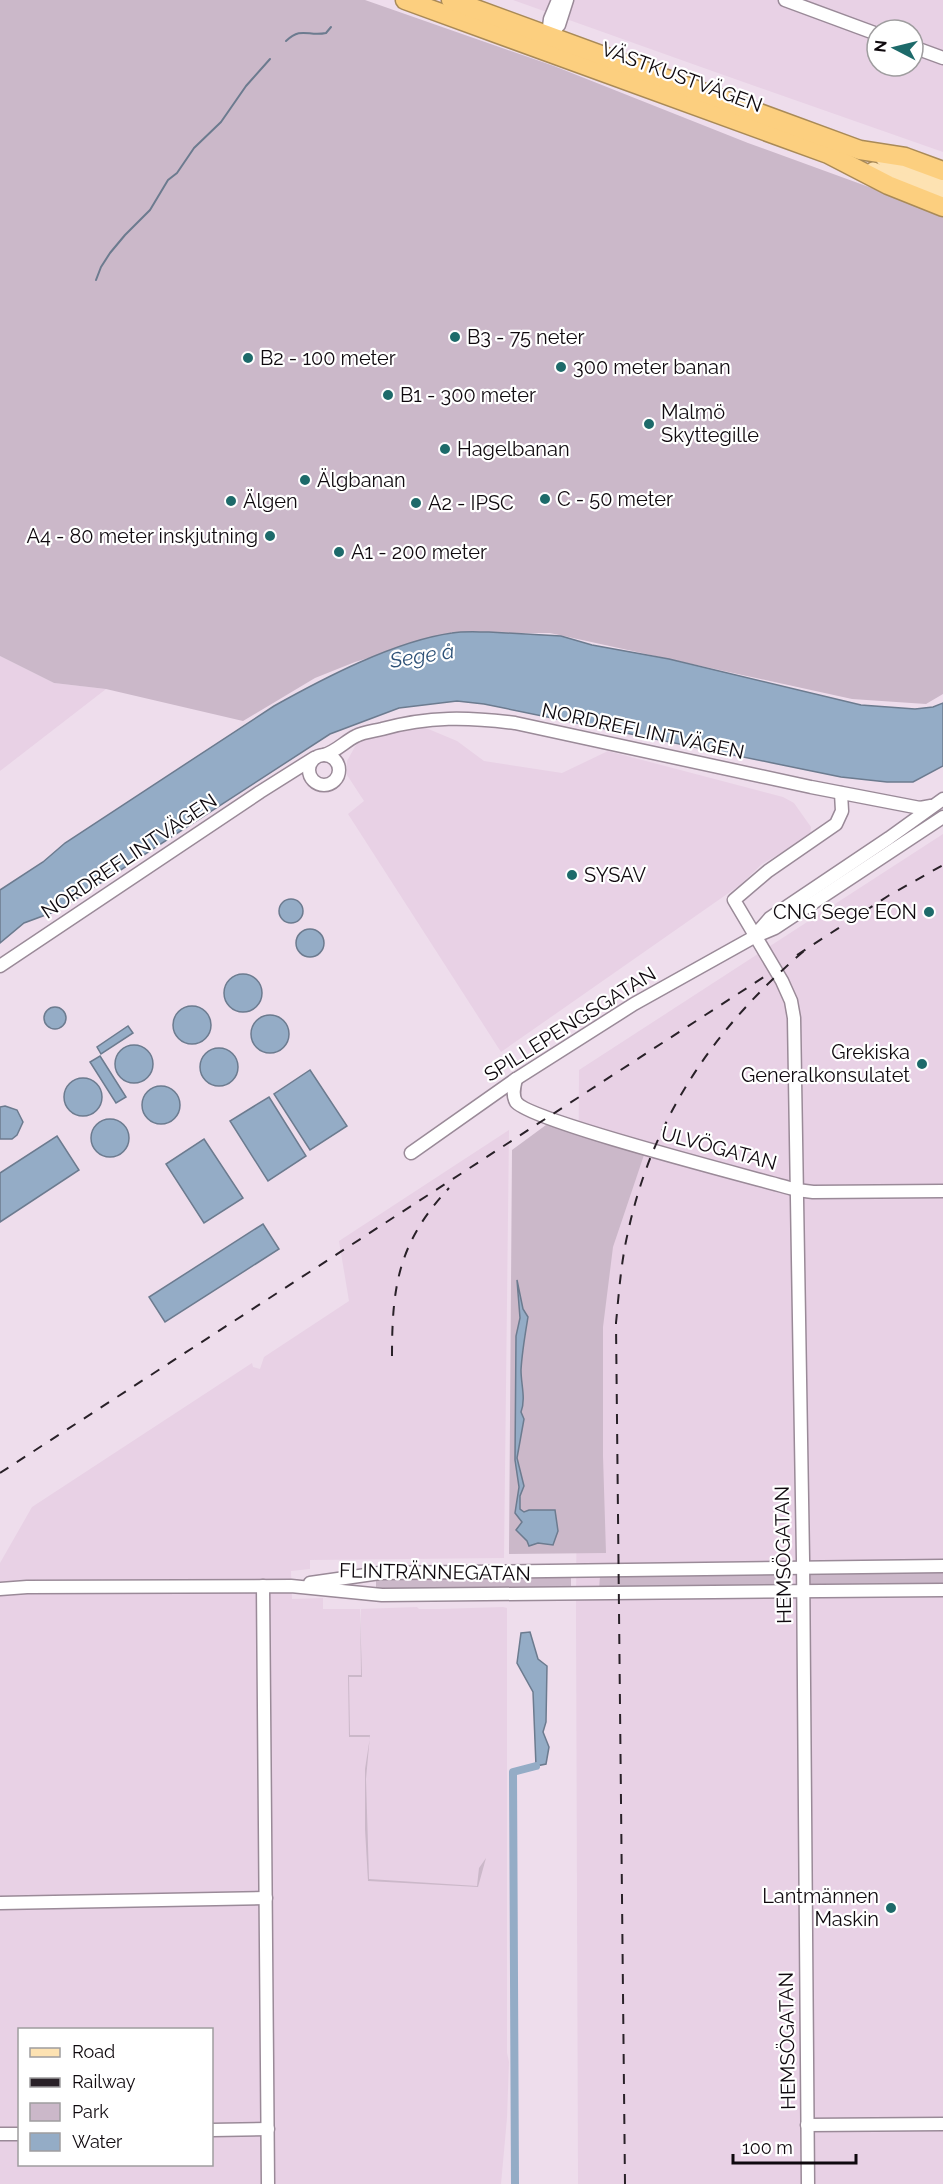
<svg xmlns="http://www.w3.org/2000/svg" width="943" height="2184" font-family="Raleway,sans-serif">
	<rect width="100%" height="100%" fill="#eeddec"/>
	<!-- built -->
	<g fill="#e8d1e5" fill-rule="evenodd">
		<path d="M513,0H943V152L701,67ZM877,30H913V66H877Z"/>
		<path d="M0,656L54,683L106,689L0,771Z"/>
		<path d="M414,723L457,741L484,761L562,773L608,751L783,797L794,803L811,827L810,836L762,864L740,885L501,1052L348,814L364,801L347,775V761L357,743L385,730Z"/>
		<path d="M943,834V2184H578L576,1612L579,1070Z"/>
		<path d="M509,1130L504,1558L310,1560V1569L291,1571L292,1599L323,1598V1609H360L361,1674V1609L417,1607L419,1609H439L503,1607L507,1608V2053L509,2062L507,2118L501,2184H0V1563L32,1507L252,1363L253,1367L260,1369L264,1357L349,1301L339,1241ZM20,2030H212V2164H20Z"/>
	</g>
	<!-- green -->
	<g fill="#cbb8c9">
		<path d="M0,0H365L554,66L748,143L943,214V694L926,704L852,699L550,633H452L355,662L315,678L243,721L106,689L54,683L0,656Z"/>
		<path d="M546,1125L576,1130L645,1152L613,1247L603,1327V1456L606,1553L509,1554L512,1150Z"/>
		<path d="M943,1571V1586L807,1587V1573Z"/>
		<path d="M776,1575L778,1588L599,1590L600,1576Z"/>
		<path d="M571,1576V1590L376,1589V1579Z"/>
		<path d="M360,1609L362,1677H349L350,1735H370L366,1779L369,1879L477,1886L479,1868L486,1858L478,1887L368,1881L365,1829V1769L370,1737H349L348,1675H361Z"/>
	</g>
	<!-- water -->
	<g fill="#94acc6" stroke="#6c7b8f" stroke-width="1.5">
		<path d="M489,632L561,636L592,645L669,659L861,705L915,709L933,707L943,703V766L913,782H887L841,777L484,704L457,701L399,708L330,734L59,910L24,923L0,943V890L43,862L65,843L274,706C324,678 395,641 452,633C464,631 477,632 489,632Z"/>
		<circle cx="291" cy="911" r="12"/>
		<circle cx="310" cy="943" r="14"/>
		<circle cx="243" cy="993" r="19"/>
		<circle cx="192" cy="1025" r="19"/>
		<circle cx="55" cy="1018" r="11"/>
		<circle cx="270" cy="1034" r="19"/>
		<path d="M128,1026L133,1033L101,1054L97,1047Z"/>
		<circle cx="134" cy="1064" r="19"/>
		<circle cx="219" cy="1067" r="19"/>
		<path d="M100,1056L126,1097L116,1103L90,1062Z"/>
		<path d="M310,1070L347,1126L310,1150L274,1094Z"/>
		<circle cx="83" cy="1097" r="19"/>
		<circle cx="161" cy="1105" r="19"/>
		<path d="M269,1097L306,1156L268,1181L230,1121Z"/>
		<path d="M5,1106L17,1110L23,1122L17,1135L12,1139H0V1107Z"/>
		<circle cx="110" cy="1138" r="19"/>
		<path d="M57,1136L79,1170L0,1222V1173Z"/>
		<path d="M204,1139L243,1198L204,1223L166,1164Z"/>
		<path d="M263,1224L279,1249L165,1322L149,1297Z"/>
		<path d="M517,1280L523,1309L528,1317C525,1335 522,1352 521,1370C521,1385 526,1398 521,1412L524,1419L517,1458L524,1486L520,1496V1509L524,1512L529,1510H555L558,1531L553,1545L538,1543L529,1546L527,1541L516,1530L522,1522L515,1513L519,1487L515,1460L516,1336L520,1318Z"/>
		<path d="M530,1632L538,1659L547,1666L546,1722L543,1732L549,1747L546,1764L536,1766L533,1692L517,1663L521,1633Z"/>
	</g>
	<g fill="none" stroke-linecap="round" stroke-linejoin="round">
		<!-- stream -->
		<g stroke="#6c7b8f" stroke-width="2">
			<path d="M286,41C302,26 308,37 326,33L331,27"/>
			<path d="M96,280L101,267L110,253L125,235L150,210L168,180L177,173L194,148L221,122L246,86L270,59"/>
		</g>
		<!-- canal -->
		<path stroke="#94acc6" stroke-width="8" d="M515,2184L513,1772L536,1766"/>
		<defs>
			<g id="minor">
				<path d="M785,0L877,34"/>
				<path d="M549,36L559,25L567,0"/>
				<path d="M547,42L550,19L558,0"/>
				<path d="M913,47L943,58"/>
				<circle cx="324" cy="770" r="15"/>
				<path d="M324,755C337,751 344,742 356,736C363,732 374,731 382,729C429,716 468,717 515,723L811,787L920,808L931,806"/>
				<path d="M757,933L770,918L889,838L943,799"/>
				<path d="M0,966L260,792L314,758"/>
				<path d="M516,1079C514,1087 512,1095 516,1102C529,1121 759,1179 797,1190L813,1192L943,1191"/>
				<path d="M411,1153L516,1079L634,1004L754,937L775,928L943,817"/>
				<path d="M310,1583L380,1573L943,1566"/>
				<path d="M263,1586L268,2184"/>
				<path d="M0,1589L27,1587L291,1586L382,1595L943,1590"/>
				<path d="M0,1903L266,1898"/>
				<path d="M807,2125L943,2124"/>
				<path d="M212,2130L268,2129"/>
				<path d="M0,2134H20"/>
				<path d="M808,2184L803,1559L794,1018L791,1001L782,981L734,900L768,871L836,824L842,811L841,793"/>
			</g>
			<g id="major">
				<path d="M884,159L943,182"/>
				<path d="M873,170L943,196"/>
			</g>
			<g id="highway">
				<path d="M405,0L828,154L888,185L943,207"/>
				<path d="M451,0L860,150L905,157L943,171"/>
			</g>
		</defs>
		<!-- minor casing -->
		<use href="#minor" stroke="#9a8a98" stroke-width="15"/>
		<!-- major casing -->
		<use href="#major" stroke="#a98a57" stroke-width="18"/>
		<!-- highway casing -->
		<use href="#highway" stroke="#a98a57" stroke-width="21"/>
		<!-- minor -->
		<use href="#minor" stroke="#fff" stroke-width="12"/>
		<!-- major -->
		<use href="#major" stroke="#fde2b2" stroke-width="15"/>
		<!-- highway -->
		<use href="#highway" stroke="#fccf7f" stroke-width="18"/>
		<!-- rail -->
		<g stroke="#292128" stroke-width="2" stroke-dasharray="10 10" stroke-linecap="butt">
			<path d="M797,955L888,896L943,865"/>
			<path d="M392,1356C392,1284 399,1242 449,1188"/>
			<path d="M0,1473L770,973"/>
			<path d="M625,2184L616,1323C619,1292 621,1262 628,1232C653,1116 716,1026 805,950"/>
		</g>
	</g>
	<!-- markers -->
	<g fill="#1d6a6a" stroke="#fff" stroke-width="2">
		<circle cx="455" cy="337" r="6"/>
		<circle cx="248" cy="358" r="6"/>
		<circle cx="561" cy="367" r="6"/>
		<circle cx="388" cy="395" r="6"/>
		<circle cx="649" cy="424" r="6"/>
		<circle cx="445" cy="449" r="6"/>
		<circle cx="305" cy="480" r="6"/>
		<circle cx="545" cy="499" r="6"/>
		<circle cx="231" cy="501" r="6"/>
		<circle cx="416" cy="503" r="6"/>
		<circle cx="270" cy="536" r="6"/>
		<circle cx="339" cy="552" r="6"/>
		<circle cx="572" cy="875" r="6"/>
		<circle cx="929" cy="912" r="6"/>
		<circle cx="922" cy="1064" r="6"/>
		<circle cx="891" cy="1908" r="6"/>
	</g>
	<g text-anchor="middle" stroke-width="4.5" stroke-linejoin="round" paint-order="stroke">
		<!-- street labels -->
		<g font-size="20" fill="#0f090e" stroke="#fff">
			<text transform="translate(682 77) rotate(20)" y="7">VÄSTKUSTVÄGEN</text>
			<text transform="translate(643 731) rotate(12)" y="7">NORDREFLINTVÄGEN</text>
			<text transform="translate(129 856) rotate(-34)" y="7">NORDREFLINTVÄGEN</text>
			<text transform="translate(570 1024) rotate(-32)" y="7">SPILLEPENGSGATAN</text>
			<text transform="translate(719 1148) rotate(15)" y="7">ULVÖGATAN</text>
			<text transform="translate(783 1555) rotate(-91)" y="7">HEMSÖGATAN</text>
			<text transform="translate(435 1572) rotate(1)" y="7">FLINTRÄNNEGATAN</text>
			<text transform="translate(787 2041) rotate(-91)" y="7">HEMSÖGATAN</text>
		</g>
		<!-- poi labels -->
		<g font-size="20" fill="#0f090e" stroke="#fff" text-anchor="start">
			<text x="467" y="344">B3 - 75 neter</text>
			<text x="260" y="365">B2 - 100 meter</text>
			<text x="573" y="374">300 meter banan</text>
			<text x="400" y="402">B1 - 300 meter</text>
			<text x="661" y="419">Malmö<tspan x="661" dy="23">Skyttegille</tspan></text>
			<text x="457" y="456">Hagelbanan</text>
			<text x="317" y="487">Älgbanan</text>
			<text x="557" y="506">C - 50 meter</text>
			<text x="243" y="508">Älgen</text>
			<text x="428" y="510">A2 - IPSC</text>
			<text x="258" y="543" text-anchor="end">A4 - 80 meter inskjutning</text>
			<text x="351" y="559">A1 - 200 meter</text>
			<text x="584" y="882">SYSAV</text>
			<text x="917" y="919" text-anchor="end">CNG Sege EON</text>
			<text x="910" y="1059" text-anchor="end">Grekiska<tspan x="910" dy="23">Generalkonsulatet</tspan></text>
			<text x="879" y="1903" text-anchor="end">Lantmännen<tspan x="879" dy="23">Maskin</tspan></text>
		</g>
		<!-- water labels -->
		<g font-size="21" font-style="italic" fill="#2e5278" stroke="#fff">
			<text transform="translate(422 656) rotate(-9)" y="7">Sege å</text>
		</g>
	</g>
	<!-- legend -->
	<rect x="18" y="2028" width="195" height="138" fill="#ffffff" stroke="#9f9d9f" stroke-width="1.5"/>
	<rect x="30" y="2048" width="30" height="9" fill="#fde2b2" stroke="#9f9d9f" stroke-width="1.5"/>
	<text x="72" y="2058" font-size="18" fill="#0f090e">Road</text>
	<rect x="30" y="2078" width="30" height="9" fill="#292128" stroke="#9f9d9f" stroke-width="1.5"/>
	<text x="72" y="2088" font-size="18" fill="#0f090e">Railway</text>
	<rect x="30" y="2103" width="30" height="18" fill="#cbb8c9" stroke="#9f9d9f" stroke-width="1.5"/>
	<text x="72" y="2118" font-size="18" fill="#0f090e">Park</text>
	<rect x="30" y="2133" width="30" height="18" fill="#94acc6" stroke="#9f9d9f" stroke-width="1.5"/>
	<text x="72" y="2148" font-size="18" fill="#0f090e">Water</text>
	<!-- north arrow -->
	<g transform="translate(895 48) rotate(277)"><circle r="28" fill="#ffffff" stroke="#9f9d9f" stroke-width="1.5"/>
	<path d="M0-4.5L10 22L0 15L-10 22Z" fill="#1d6a6a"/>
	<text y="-9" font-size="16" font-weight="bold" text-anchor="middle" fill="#0f090e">N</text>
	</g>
	<!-- scale -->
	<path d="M733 2154v9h123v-9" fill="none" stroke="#0f090e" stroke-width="3"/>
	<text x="742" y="2154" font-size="18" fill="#0f090e" stroke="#ffffff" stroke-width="4.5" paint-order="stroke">100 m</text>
</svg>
